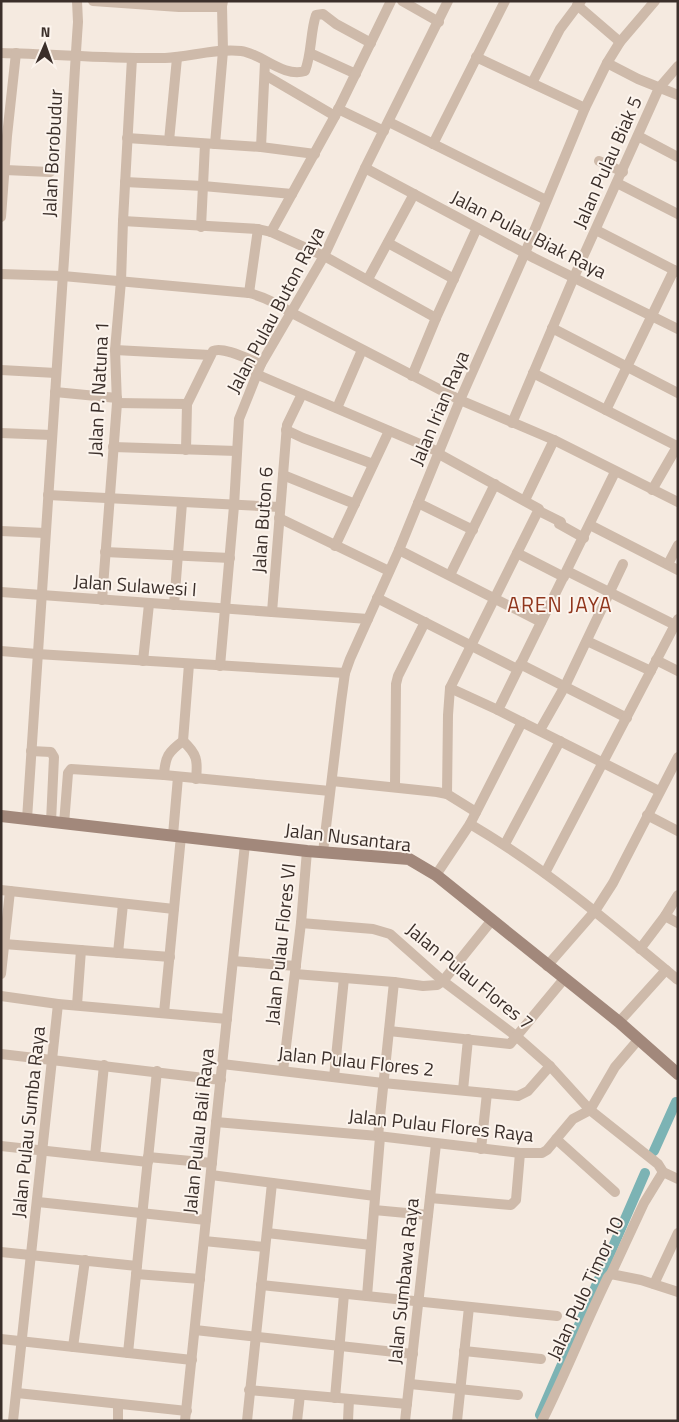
<svg xmlns="http://www.w3.org/2000/svg" width="679" height="1422" font-family="'Titillium Web',sans-serif">
	<rect width="100%" height="100%" fill="#f5eae0"/>
	<g fill="none" stroke-linecap="round" stroke-linejoin="round">
		<!-- canal -->
		<g stroke="#7cb3b4" stroke-width="10">
			<path d="M654,1151L676,1102"/>
			<path d="M540,1415L645,1173"/>
		</g>
		<!-- street -->
		<g stroke="#cebaaa" stroke-width="10">
			<path d="M93,1L179,7H218L222,6L223,1"/>
			<path d="M402,1L439,22"/>
			<path d="M577,5L620,42"/>
			<path d="M1,53C56,54 110,59 165,58C190,57 216,48 241,51C261,53 283,78 305,71C312,53 310,33 316,15L323,14L336,24L371,43"/>
			<path d="M310,53L356,74"/>
			<path d="M476,57L585,108"/>
			<path d="M607,63L638,79L678,95"/>
			<path d="M265,75L335,116"/>
			<path d="M532,83L560,29L581,1"/>
			<path d="M338,109L384,131"/>
			<path d="M389,122L546,200"/>
			<path d="M638,136L678,157"/>
			<path d="M127,138L261,147L315,154"/>
			<path d="M169,141L177,58"/>
			<path d="M215,144L223,51L222,6"/>
			<path d="M433,144L505,1"/>
			<path d="M261,147L265,62"/>
			<path d="M599,161L623,172"/>
			<path d="M365,168L534,258L678,329"/>
			<path d="M5,170L50,172"/>
			<path d="M125,182L203,186L292,194"/>
			<path d="M617,183L678,214"/>
			<path d="M1,217L7,136L16,53"/>
			<path d="M123,221L258,229L271,232L324,256L436,318"/>
			<path d="M201,227L205,144"/>
			<path d="M596,230L678,272"/>
			<path d="M271,232L335,116L391,1"/>
			<path d="M388,243L454,279"/>
			<path d="M1,274L63,276L249,293C265,297 278,304 292,313L460,400L554,440L678,502"/>
			<path d="M368,279L414,194"/>
			<path d="M249,293L258,229"/>
			<path d="M552,328L678,393"/>
			<path d="M115,350L210,355"/>
			<path d="M1,370L56,373"/>
			<path d="M533,373L677,446"/>
			<path d="M256,374L439,452"/>
			<path d="M412,376L436,318L477,228"/>
			<path d="M55,392L117,398"/>
			<path d="M117,403L187,404"/>
			<path d="M337,408L362,350"/>
			<path d="M606,410L674,270"/>
			<path d="M512,423L574,277L659,88L678,66"/>
			<path d="M286,430L303,438L373,464"/>
			<path d="M1,433L52,435"/>
			<path d="M113,447L237,451"/>
			<path d="M186,450L187,404L213,351C223,346 250,360 261,364"/>
			<path d="M439,454L539,509L450,688L448,715L447,794"/>
			<path d="M615,472L498,710L659,791"/>
			<path d="M283,475L355,504"/>
			<path d="M652,490L678,445"/>
			<path d="M48,495L280,507"/>
			<path d="M525,500L554,440"/>
			<path d="M418,503L473,530"/>
			<path d="M539,511L561,522L559,524L584,538"/>
			<path d="M279,518L389,571"/>
			<path d="M590,525L678,570"/>
			<path d="M1,531L45,533"/>
			<path d="M335,546L389,431"/>
			<path d="M399,550L541,622"/>
			<path d="M105,552L230,558"/>
			<path d="M517,553L564,577"/>
			<path d="M668,564L678,545"/>
			<path d="M567,571L675,625"/>
			<path d="M450,575L495,484"/>
			<path d="M1,592L368,619"/>
			<path d="M377,598L517,669"/>
			<path d="M102,600L117,403L115,350L121,281L123,221L132,58"/>
			<path d="M174,605L182,503"/>
			<path d="M272,612L287,425L302,394"/>
			<path d="M587,641L651,671"/>
			<path d="M1,651L37,654L345,673"/>
			<path d="M656,660L678,671"/>
			<path d="M143,661L149,604"/>
			<path d="M520,664L627,718"/>
			<path d="M220,666L234,506L239,419L261,364L324,256L365,168L448,1"/>
			<path d="M450,688L498,710"/>
			<path d="M540,730L565,686L623,564"/>
			<path d="M183,741C197,754 198,760 196,779"/>
			<path d="M31,751L51,752L54,757L51,822"/>
			<path d="M164,775C165,757 168,752 183,741L189,664"/>
			<path d="M332,781L437,792L447,794L476,812"/>
			<path d="M395,786L396,684L398,676L425,622"/>
			<path d="M647,815L678,831"/>
			<path d="M27,819C38,637 52,456 63,274C69,190 72,106 78,22L77,1"/>
			<path d="M64,824L68,773L71,769L164,775L330,791"/>
			<path d="M470,824C545,868 611,924 678,980"/>
			<path d="M173,835L178,777"/>
			<path d="M505,844L560,741"/>
			<path d="M323,852L341,702L345,673L350,659L399,550L460,400L525,253L585,108L607,63L620,42L655,1"/>
			<path d="M545,873L678,619"/>
			<path d="M436,875L470,824L522,722"/>
			<path d="M1,890L174,909"/>
			<path d="M665,916L678,923"/>
			<path d="M301,923L373,929L390,934L443,981L516,1036L550,1066L590,1110L658,1164L663,1172L678,1179"/>
			<path d="M4,944L170,957"/>
			<path d="M640,949L665,916L678,895"/>
			<path d="M118,953L123,904"/>
			<path d="M233,961L296,966"/>
			<path d="M547,966L595,911L613,883L678,757"/>
			<path d="M1,974L10,891"/>
			<path d="M295,974L394,982L423,986L437,985L443,981L492,920"/>
			<path d="M1,996L58,1004L227,1019"/>
			<path d="M77,1005L81,950"/>
			<path d="M164,1013L181,836"/>
			<path d="M619,1022L666,970"/>
			<path d="M389,1031L510,1044L564,979"/>
			<path d="M1,1054L221,1080"/>
			<path d="M222,1064L383,1083L518,1096L528,1091L550,1066"/>
			<path d="M283,1071L301,923L307,851"/>
			<path d="M334,1077L344,978"/>
			<path d="M463,1090L468,1039"/>
			<path d="M216,1122L378,1136L520,1153H542L547,1150L573,1119L590,1110L615,1067L638,1040"/>
			<path d="M378,1136L394,982"/>
			<path d="M556,1139L615,1192"/>
			<path d="M1,1146L148,1162"/>
			<path d="M481,1149L487,1093"/>
			<path d="M95,1156L104,1065"/>
			<path d="M148,1157L212,1163"/>
			<path d="M211,1175L375,1196"/>
			<path d="M430,1198L511,1205L516,1200L520,1153"/>
			<path d="M38,1202L206,1220"/>
			<path d="M374,1210L428,1215"/>
			<path d="M267,1233L371,1245"/>
			<path d="M204,1241L265,1247"/>
			<path d="M1,1252L137,1266"/>
			<path d="M136,1274L200,1279"/>
			<path d="M611,1274L641,1280L678,1292"/>
			<path d="M654,1284L678,1233"/>
			<path d="M261,1285L557,1316"/>
			<path d="M367,1296L380,1137"/>
			<path d="M195,1330L413,1354"/>
			<path d="M1,1339L192,1360"/>
			<path d="M73,1347L85,1260"/>
			<path d="M464,1351L541,1359"/>
			<path d="M128,1353L157,1071"/>
			<path d="M410,1384L518,1395"/>
			<path d="M249,1390L407,1404"/>
			<path d="M17,1393L187,1411"/>
			<path d="M335,1398L344,1294"/>
			<path d="M13,1421L58,1004"/>
			<path d="M118,1421V1404"/>
			<path d="M185,1421L245,844"/>
			<path d="M247,1421L272,1183"/>
			<path d="M297,1421L300,1395"/>
			<path d="M348,1421L349,1399"/>
			<path d="M405,1421L436,1144"/>
			<path d="M457,1421L469,1307"/>
			<path d="M542,1421C566,1373 585,1324 608,1277L611,1274L644,1203L663,1172"/>
		</g>
		<!-- secondary -->
		<path stroke="#a2887b" stroke-width="12" d="M1,816L307,851L409,859L436,875L492,920L619,1022L678,1074"/>
	</g>
	<g text-anchor="middle" stroke-width="4" stroke-linejoin="round" paint-order="stroke">
		<!-- street labels -->
		<g font-size="19" fill="#3b2f2a" stroke="#fcf4ed">
			<text transform="translate(52 153) rotate(-87)" y="7">Jalan Borobudur</text>
			<text transform="translate(607 162) rotate(-66)" y="7">Jalan Pulau Biak 5</text>
			<text transform="translate(529 234) rotate(27)" y="7">Jalan Pulau Biak Raya</text>
			<text transform="translate(275 310) rotate(-62)" y="7">Jalan Pulau Buton Raya</text>
			<text transform="translate(98 389) rotate(-87)" y="7">Jalan P. Natuna 1</text>
			<text transform="translate(439 408) rotate(-67)" y="7">Jalan Irian Raya</text>
			<text transform="translate(262 520) rotate(-86)" y="7">Jalan Buton 6</text>
			<text transform="translate(135 585) rotate(4)" y="7">Jalan Sulawesi I</text>
			<text transform="translate(348 837) rotate(7)" y="7">Jalan Nusantara</text>
			<text transform="translate(280 944) rotate(-84)" y="7">Jalan Pulau Flores VI</text>
			<text transform="translate(470 976) rotate(39)" y="7">Jalan Pulau Flores 7</text>
			<text transform="translate(356 1061) rotate(6)" y="7">Jalan Pulau Flores 2</text>
			<text transform="translate(28 1122) rotate(-84)" y="7">Jalan Pulau Sumba Raya</text>
			<text transform="translate(441 1125) rotate(6)" y="7">Jalan Pulau Flores Raya</text>
			<text transform="translate(198 1131) rotate(-84)" y="7">Jalan Pulau Bali Raya</text>
			<text transform="translate(403 1281) rotate(-84)" y="7">Jalan Sumbawa Raya</text>
			<text transform="translate(585 1288) rotate(-65)" y="7">Jalan Pulo Timor 10</text>
		</g>
		<!-- quarter labels -->
		<g font-size="21" letter-spacing="1" fill="#90361d" stroke="#fcf4ed">
			<text x="560" y="612">AREN JAYA</text>
		</g>
	</g>
	<!-- border -->
	<rect width="679" height="1422" fill="none" stroke="#3b2f2a" stroke-width="5"/>
	<!-- north arrow -->
	<g transform="translate(45 45) rotate(2)" stroke="#fcf4ed" stroke-width="4" paint-order="stroke">
	<path d="M0-4L9 19L0 12L-9 19Z" fill="#3b2f2a"/>
	<text y="-8" font-size="14" font-weight="bold" text-anchor="middle" fill="#3b2f2a">N</text>
	</g>
</svg>
